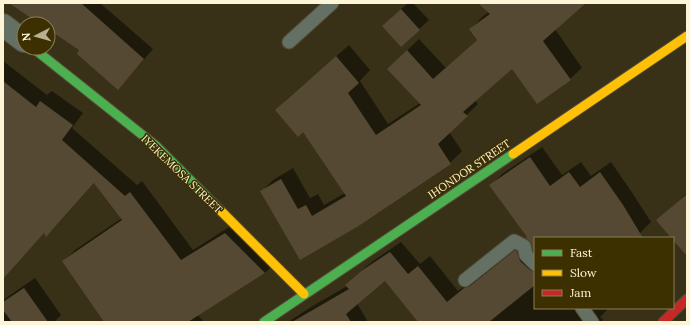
<svg xmlns="http://www.w3.org/2000/svg" width="690" height="325" font-family="Lora,serif">
	<rect width="100%" height="100%" fill="#383118"/>
	<!-- shadow -->
	<g fill="#0007">
		<path d="M11,3H100L153,49L127,79L48,28V24H42Z"/>
		<path d="M408,3H413L429,20L401,46L392,17Z"/>
		<path d="M479,3H584L555,29L582,68L570,79L512,67L475,100L478,104L449,132L462,151L450,163L357,226L301,259L262,191L273,180L293,168L310,198L318,194L324,205L345,193L303,131L276,110L288,98L349,45L370,70L360,81L388,124L420,103L400,57L419,39L446,68L478,39L471,29L482,17L489,12Z"/>
		<path d="M3,61L47,95L52,91L83,113L72,128L137,185L142,181L193,250L237,222L276,262L265,273L198,315L204,322H105L64,261L75,250L122,218L95,182L57,225L46,236L44,233L3,255Z"/>
		<path d="M542,147L562,175L581,162L591,176L611,162L633,194L651,222L640,233L639,238H535V253L532,242L491,185L502,174Z"/>
		<path d="M687,193V251L673,238L658,220Z"/>
		<path d="M527,240H528L531,250L535,253V308H609L600,317L603,319L601,322H419L386,280L357,303L368,322H288L311,307L347,286L346,285L357,274L373,261L401,242L420,264L430,256L458,291L476,277L482,275Z"/>
		<path d="M35,278L61,315L54,322H3V300Z"/>
	</g>
	<!-- building -->
	<g fill="#554933">
		<path d="M9,3H81L144,59L118,90L77,54L79,50L48,29V24H40Z"/>
		<path d="M478,3H586L543,41L571,80L537,104L512,69L463,112L468,116L438,144L451,164L357,227L300,260L260,191L281,179L298,209L306,205L312,216L346,196L303,132L298,137L275,110L336,56L359,83L348,93L376,135L421,105L387,69L407,50L433,79L477,40L469,29L490,14Z"/>
		<path d="M401,9L420,30L401,47L382,26Z"/>
		<path d="M3,81L36,107L40,101L73,125L62,140L125,196L130,192L181,260L225,233L265,273L188,322H104L62,261L122,220L94,183L46,237L44,233L3,279Z"/>
		<path d="M530,157L550,186L569,172L580,187L600,172L623,205L643,238H535V253L533,251L530,241L526,238L527,237L489,185Z"/>
		<path d="M687,194V256L673,240V238H671L656,220Z"/>
		<path d="M515,250L517,251L520,261L530,270L535,272V285L489,322H418L385,281L346,314L351,322H292L349,289L345,285L361,271L390,252L408,274L418,266L447,302L464,288L470,286Z"/>
		<path d="M24,288L48,322H12L3,310V302Z"/>
	</g>
	<g fill="none" stroke-linecap="round" stroke-linejoin="round">
		<defs>
			<g id="lane">
				<path d="M289,42L332,3"/>
				<path d="M465,280L514,241L524,246L526,255L535,264"/>
				<path d="M582,308L592,322"/>
			</g>
			<path id="street" d="M3,25L24,41"/>
			<g id="fast">
				<path d="M33,48L155,145L221,211"/>
				<path d="M264,322L513,154"/>
			</g>
			<g id="slow">
				<path d="M513,154L687,36"/>
				<path d="M221,211L304,294"/>
			</g>
			<path id="jam" d="M663,322L687,299"/>
		</defs>
		<!-- lane casing -->
		<use href="#lane" stroke="#554f39" stroke-width="15"/>
		<!-- street casing -->
		<use href="#street" stroke="#554f39" stroke-width="24"/>
		<!-- fast casing -->
		<use href="#fast" stroke="#554f39" stroke-width="11"/>
		<!-- slow casing -->
		<use href="#slow" stroke="#554f39" stroke-width="11"/>
		<!-- jam casing -->
		<use href="#jam" stroke="#554f39" stroke-width="11"/>
		<!-- lane -->
		<use href="#lane" stroke="#647063" stroke-width="13"/>
		<!-- street -->
		<use href="#street" stroke="#647063" stroke-width="22"/>
		<!-- fast -->
		<use href="#fast" stroke="#4caf50" stroke-width="9"/>
		<!-- slow -->
		<use href="#slow" stroke="#ffc107" stroke-width="9"/>
		<!-- jam -->
		<use href="#jam" stroke="#c62828" stroke-width="9"/>
	</g>
	<g text-anchor="middle" stroke-width="3" stroke-linejoin="round" paint-order="stroke">
		<!-- street labels -->
		<g font-size="11" fill="#fef4d6" stroke="#3c2f00">
			<text transform="translate(469 169) rotate(-34)" y="4">IHONDOR STREET</text>
			<text transform="translate(182 174) rotate(44)" y="4">IYEKEMOSA STREET</text>
		</g>
	</g>
	<!-- border -->
	<rect width="690" height="325" fill="none" stroke="#fef4d6" stroke-width="8"/>
	<!-- legend -->
	<rect x="534" y="237" width="140" height="72" fill="#3c2f00" stroke="#8a7e56"/>
	<rect x="542" y="250" width="20" height="6" fill="#4caf50" stroke="#8a7e56"/>
	<text x="570" y="257" font-size="12" fill="#fef4d6">Fast</text>
	<rect x="542" y="270" width="20" height="6" fill="#ffc107" stroke="#8a7e56"/>
	<text x="570" y="277" font-size="12" fill="#fef4d6">Slow</text>
	<rect x="542" y="290" width="20" height="6" fill="#c62828" stroke="#8a7e56"/>
	<text x="570" y="297" font-size="12" fill="#fef4d6">Jam</text>
	<!-- north arrow -->
	<g transform="translate(36 36) rotate(264)"><circle r="19" fill="#3c2f00" stroke="#8a7e56"/>
	<path d="M0-3L7 15L0 10L-7 15Z" fill="#b9b094"/>
	<text y="-6" font-size="11" font-weight="bold" text-anchor="middle" fill="#fef4d6">N</text>
	</g>
</svg>
